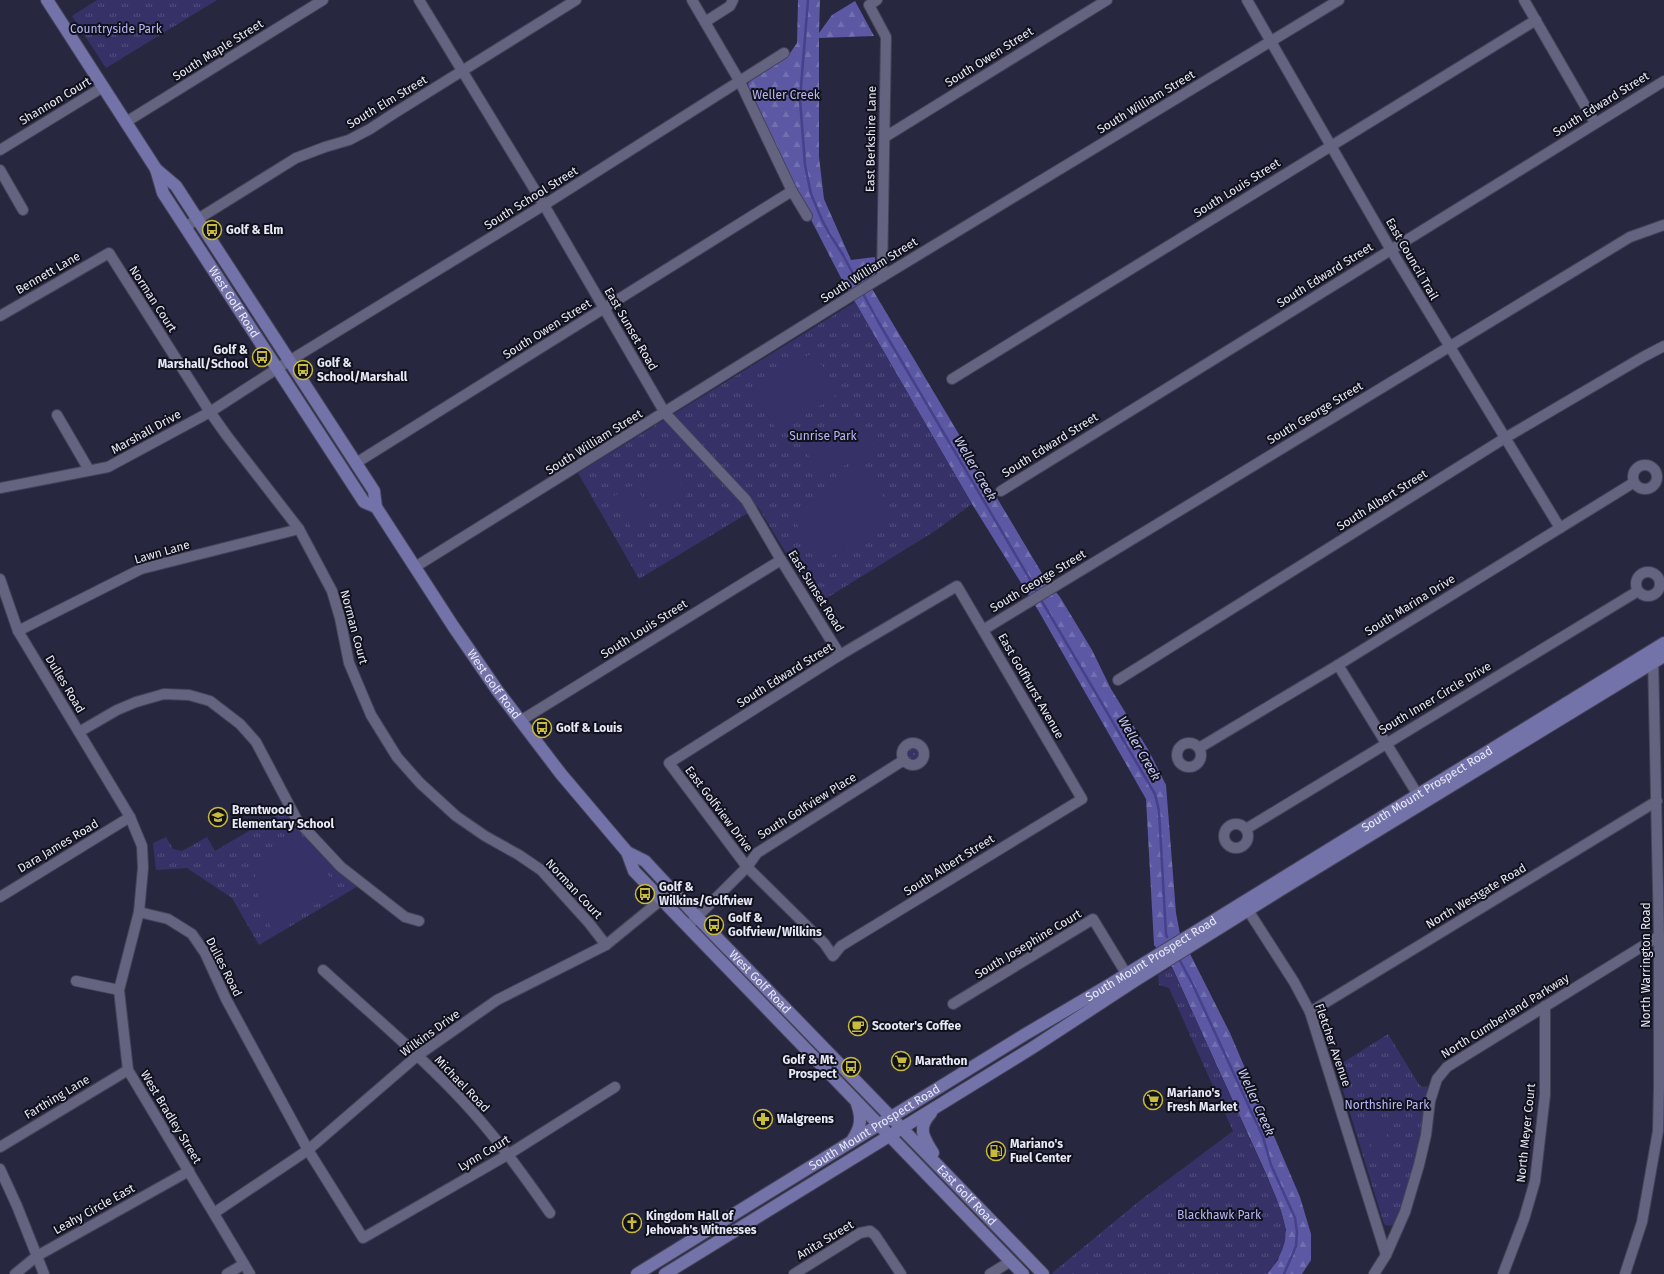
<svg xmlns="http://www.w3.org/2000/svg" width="1664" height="1274" font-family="'Fira Sans',sans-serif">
	<defs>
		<pattern id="grass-dots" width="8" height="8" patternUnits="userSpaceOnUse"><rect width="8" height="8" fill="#363267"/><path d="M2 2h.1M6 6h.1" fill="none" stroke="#53507e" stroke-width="1.8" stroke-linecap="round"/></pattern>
		<pattern id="forest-firs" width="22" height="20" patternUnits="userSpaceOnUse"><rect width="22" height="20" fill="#5c58a4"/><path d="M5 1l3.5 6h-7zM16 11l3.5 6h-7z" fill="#7370b1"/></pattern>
		<pattern id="park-tufts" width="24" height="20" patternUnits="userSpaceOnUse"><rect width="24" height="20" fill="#363267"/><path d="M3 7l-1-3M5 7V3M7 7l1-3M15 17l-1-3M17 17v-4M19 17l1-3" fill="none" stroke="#53507e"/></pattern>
	</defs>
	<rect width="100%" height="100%" fill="#27273f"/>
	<!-- grass -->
	<circle fill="url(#grass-dots)" cx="913" cy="753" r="6"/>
	<!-- forest -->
	<path fill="url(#forest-firs)" d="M798,0H820L819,33L832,15L855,1L874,36L819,38V157L824,199L851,260L875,257V274L868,282L1046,580L1060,597L1092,650L1111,689L1149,751L1166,785L1176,913L1180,934L1230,1033L1300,1197L1311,1234V1260L1302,1274H1267L1278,1260L1286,1230L1281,1211L1268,1178L1172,967L1154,945L1146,799L1038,610L972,504L841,278L808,214L749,90L748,84L751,80L788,56L797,43Z"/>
	<!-- park -->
	<g fill="url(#park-tufts)">
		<path d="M97,0H217L106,68L72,16Z"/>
		<path d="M855,302L972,504L935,531L817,604L758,507L639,579L578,473Z"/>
		<path d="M281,812L282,814L287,812L360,885L259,945L232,898L187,868L156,870L153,843L166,837L173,849L182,851L207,837L215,851Z"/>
		<path d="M1172,967L1276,1197C1289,1233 1291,1243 1267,1274H1053L1052,1273L1142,1199L1233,1131L1169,988L1159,985L1158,975Z"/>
		<path d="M1388,1034L1418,1083L1422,1087L1428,1086C1421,1134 1414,1180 1395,1224L1390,1226L1385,1225L1383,1221L1336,1067Z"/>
	</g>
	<!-- pitch -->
	<g fill="#363267">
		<path d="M814,352L838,394L778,432L752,390Z"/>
		<path d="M852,411L874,448L822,479L801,442Z"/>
		<path d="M667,465L687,496L665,511L644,479Z"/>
		<path d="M866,467L895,517L821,563L790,513Z"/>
		<path d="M634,485L655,516L633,530L612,497Z"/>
		<path d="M301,835L339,891L272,929L259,902L255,873L270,850Z"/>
		<path d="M1382,1117L1389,1145L1372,1149L1364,1122Z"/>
	</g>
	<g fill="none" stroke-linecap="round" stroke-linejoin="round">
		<!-- stream -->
		<g stroke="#47418b" stroke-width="2.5">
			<path d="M808,0L800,99L805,165L811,194L822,220L829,233L843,255L860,287"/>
			<path d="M862,292L879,323L1038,593"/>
			<path d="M1040,598L1155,794L1159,811L1166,934L1167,937"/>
			<path d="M1178,957L1193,985L1263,1137L1271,1165L1295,1218L1297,1232L1296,1246L1284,1274"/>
		</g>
		<defs>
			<g id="minor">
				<path d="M419,0L544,205L665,413L746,500L781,560L840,655"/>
				<path d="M692,0L740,82L792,191L807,216"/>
				<path d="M877,0L869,5L886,37L882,277"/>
				<path d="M1247,0L1391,250L1560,528"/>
				<path d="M1524,0L1595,123"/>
				<path d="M705,22L730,6L733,0"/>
				<path d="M126,122L323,0"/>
				<path d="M885,137L1107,0"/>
				<path d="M0,150L103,87"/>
				<path d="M0,170L23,210"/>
				<path d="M185,227L296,158L325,147L349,140L370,129L393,114L576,0"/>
				<path d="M0,316L109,253L210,412L227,436L299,529L332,591L340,618L349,663L371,715L397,757L420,783L456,816L485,836L519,855L541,870L589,923L606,945"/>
				<path d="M952,379L1536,20"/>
				<path d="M57,415L89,470"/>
				<path d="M356,463L792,191"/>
				<circle cx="1645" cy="477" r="12"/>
				<path d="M0,488L108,467L210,412L289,361L544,205L784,53"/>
				<path d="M1001,491L1664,81"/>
				<path d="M415,567L867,286L1339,0"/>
				<circle cx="1648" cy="584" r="12"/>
				<path d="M0,579L18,631L130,817L142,846L143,868L139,912L119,990L128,1070L250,1274"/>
				<path d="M957,586L1082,799L841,946L833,956L824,943L747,867L669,763L840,655Z"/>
				<path d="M983,630L1630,237L1664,225"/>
				<path d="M18,631L141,569L299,529"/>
				<path d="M1338,665L1421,800"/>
				<path d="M1118,680L1505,438L1643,357L1664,346"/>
				<path d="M520,721L781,560"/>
				<path d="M79,732L117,710L136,702L164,694L189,695L210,701L240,724L256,742L297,820L341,867L405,917L419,921"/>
				<circle cx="1189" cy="755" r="12"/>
				<circle cx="913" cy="754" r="11"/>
				<path d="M1199,748L1338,665L1633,483"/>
				<circle cx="1236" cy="836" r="12"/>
				<path d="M1246,829L1638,591"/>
				<path d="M0,897L130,817"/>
				<path d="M1244,904L1294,982L1310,1012L1386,1255"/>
				<path d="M139,912L168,919L192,934L205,953L226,999L308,1150L363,1238L509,1154L615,1087"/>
				<path d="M691,923L747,867L757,853L904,760"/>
				<path d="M323,970C369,1012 418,1053 460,1098C494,1134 522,1173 550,1213"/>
				<path d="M76,981L119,990"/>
				<path d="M953,1004L1093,919L1130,980"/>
				<path d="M1310,1012L1657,801"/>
				<path d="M0,1147L128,1070"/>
				<path d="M0,1169L17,1206L44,1274"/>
				<path d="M214,1213L308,1150L417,1056L497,1000L606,945L672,891"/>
				<path d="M15,1274L37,1256L189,1171"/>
				<path d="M227,1274L244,1264"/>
				<path d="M794,1274L860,1233L870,1231L875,1235L901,1274"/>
				<path d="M990,1274L1011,1261"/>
				<path d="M1374,1274L1386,1255L1405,1212L1419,1165L1426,1135L1430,1101L1437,1079L1447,1067L1659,936"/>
				<path d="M1503,1274L1524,1219L1535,1181L1545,1095V1006"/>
				<path d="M1625,1274L1642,1222L1658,1131L1659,1087V936L1653,656"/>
			</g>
			<g id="major">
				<path id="s1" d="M47,0L156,169L176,186L374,491L376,507L453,626L497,690L561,774L627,852L634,871L1023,1274"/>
				<path id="s2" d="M156,169L163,193L364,502L376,507"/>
				<path id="s3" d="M627,852L645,861L697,917L1043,1274"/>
				<path d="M931,1113C917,1128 923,1137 933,1153"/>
				<path d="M853,1139C861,1127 862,1118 857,1104"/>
				<path id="s4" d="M637,1274L1024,1035L1109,985L1664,643"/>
				<path d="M665,1274L1032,1048L1136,980L1282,889L1664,656"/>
			</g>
		</defs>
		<!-- minor casing -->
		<use href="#minor" stroke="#444358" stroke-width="12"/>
		<!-- major casing -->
		<use href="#major" stroke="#444358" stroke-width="14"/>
		<!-- minor -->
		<use href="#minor" stroke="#646480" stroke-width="10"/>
		<!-- major -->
		<use href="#major" stroke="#7372a9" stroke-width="12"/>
	</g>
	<!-- icons -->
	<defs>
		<symbol id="bus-ring" viewBox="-11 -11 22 22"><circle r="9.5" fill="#11111c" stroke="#c8bb3b" stroke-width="1.5"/><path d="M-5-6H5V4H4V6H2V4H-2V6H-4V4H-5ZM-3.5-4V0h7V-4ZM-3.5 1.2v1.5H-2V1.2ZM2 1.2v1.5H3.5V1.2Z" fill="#c8bb3b"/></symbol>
		<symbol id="school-ring" viewBox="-11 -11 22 22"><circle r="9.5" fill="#11111c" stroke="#c8bb3b" stroke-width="1.5"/><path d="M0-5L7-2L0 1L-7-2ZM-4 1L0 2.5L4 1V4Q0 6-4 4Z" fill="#c8bb3b"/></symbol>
		<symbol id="cafe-ring" viewBox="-11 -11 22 22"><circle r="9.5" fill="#11111c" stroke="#c8bb3b" stroke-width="1.5"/><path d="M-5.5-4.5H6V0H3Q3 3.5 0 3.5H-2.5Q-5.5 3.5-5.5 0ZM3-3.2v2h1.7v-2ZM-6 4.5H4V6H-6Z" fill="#c8bb3b"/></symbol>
		<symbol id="supermarket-ring" viewBox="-11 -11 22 22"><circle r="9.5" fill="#11111c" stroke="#c8bb3b" stroke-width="1.5"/><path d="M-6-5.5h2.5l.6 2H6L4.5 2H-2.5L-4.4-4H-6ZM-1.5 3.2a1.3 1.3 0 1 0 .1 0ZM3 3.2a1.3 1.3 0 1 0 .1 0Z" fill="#c8bb3b"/></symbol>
		<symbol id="pharmacy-ring" viewBox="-11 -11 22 22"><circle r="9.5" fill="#11111c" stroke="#c8bb3b" stroke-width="1.5"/><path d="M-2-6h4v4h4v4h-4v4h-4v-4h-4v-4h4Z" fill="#c8bb3b"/></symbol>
		<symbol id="fuel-ring" viewBox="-11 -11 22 22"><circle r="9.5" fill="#11111c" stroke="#c8bb3b" stroke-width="1.5"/><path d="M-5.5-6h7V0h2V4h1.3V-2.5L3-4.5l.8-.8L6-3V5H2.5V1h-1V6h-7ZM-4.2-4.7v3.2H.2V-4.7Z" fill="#c8bb3b"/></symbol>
		<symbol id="church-ring" viewBox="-11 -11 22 22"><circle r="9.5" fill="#11111c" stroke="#c8bb3b" stroke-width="1.5"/><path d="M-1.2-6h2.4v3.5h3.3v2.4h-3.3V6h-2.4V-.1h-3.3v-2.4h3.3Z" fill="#c8bb3b"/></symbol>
	</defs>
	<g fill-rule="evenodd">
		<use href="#bus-ring" x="201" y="219" width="22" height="22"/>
		<use href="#bus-ring" x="251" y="346" width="22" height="22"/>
		<use href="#bus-ring" x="292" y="359" width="22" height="22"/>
		<use href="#bus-ring" x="531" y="717" width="22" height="22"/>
		<use href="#school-ring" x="207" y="806" width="22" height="22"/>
		<use href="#bus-ring" x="634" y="883" width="22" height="22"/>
		<use href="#bus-ring" x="703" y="914" width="22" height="22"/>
		<use href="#cafe-ring" x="847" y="1015" width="22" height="22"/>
		<use href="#supermarket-ring" x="890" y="1050" width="22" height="22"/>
		<use href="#bus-ring" x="840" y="1056" width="22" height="22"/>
		<use href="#supermarket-ring" x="1142" y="1089" width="22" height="22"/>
		<use href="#pharmacy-ring" x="752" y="1108" width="22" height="22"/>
		<use href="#fuel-ring" x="985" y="1140" width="22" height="22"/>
		<use href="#church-ring" x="621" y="1212" width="22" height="22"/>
	</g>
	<g text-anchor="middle" stroke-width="4" stroke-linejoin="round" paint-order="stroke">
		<!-- park labels -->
		<g font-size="12" fill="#b7b8f8" stroke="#11111c">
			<text x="116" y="33">Countryside Park</text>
			<text x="786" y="99">Weller Creek</text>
			<text x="823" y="440">Sunrise Park</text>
			<text x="1387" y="1109">Northshire Park</text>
			<text x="1219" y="1219">Blackhawk Park</text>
		</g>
		<!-- street labels -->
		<g font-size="12" fill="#e7e8f8" stroke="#11111c">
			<text transform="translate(218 50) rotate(-32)" y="4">South Maple Street</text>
			<text transform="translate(989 57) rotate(-32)" y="4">South Owen Street</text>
			<text transform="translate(55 101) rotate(-31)" y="4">Shannon Court</text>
			<text transform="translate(387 102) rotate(-31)" y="4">South Elm Street</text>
			<text transform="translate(1146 102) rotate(-31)" y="4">South William Street</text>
			<text transform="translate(1601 104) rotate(-32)" y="4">South Edward Street</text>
			<text transform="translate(871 139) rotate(-89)" y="4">East Berkshire Lane</text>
			<text transform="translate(1237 188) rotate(-32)" y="4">South Louis Street</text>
			<text transform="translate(531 198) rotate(-32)" y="4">South School Street</text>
			<text transform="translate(1412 259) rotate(60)" y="4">East Council Trail</text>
			<text transform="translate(869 270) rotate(-32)" y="4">South William Street</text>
			<text transform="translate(48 273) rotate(-30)" y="4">Bennett Lane</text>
			<text transform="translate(1325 275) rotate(-32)" y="4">South Edward Street</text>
			<text transform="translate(153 299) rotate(57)" y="4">Norman Court</text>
			<text dy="4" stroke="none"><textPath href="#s2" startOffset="155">West Golf Road</textPath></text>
			<text transform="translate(547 329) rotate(-32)" y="4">South Owen Street</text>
			<text transform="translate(631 329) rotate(60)" y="4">East Sunset Road</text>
			<text transform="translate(1315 413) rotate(-31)" y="4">South George Street</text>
			<text transform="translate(146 432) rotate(-29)" y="4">Marshall Drive</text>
			<text transform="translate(594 442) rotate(-32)" y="4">South William Street</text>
			<text transform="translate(1050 445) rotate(-32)" y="4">South Edward Street</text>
			<text transform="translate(1382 500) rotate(-32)" y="4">South Albert Street</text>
			<text transform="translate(162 552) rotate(-16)" y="4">Lawn Lane</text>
			<text transform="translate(1038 581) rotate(-31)" y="4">South George Street</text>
			<text transform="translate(816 591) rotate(58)" y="4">East Sunset Road</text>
			<text transform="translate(1410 605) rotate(-32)" y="4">South Marina Drive</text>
			<text transform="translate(354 627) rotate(75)" y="4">Norman Court</text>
			<text transform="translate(644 629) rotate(-32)" y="4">South Louis Street</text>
			<text transform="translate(785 675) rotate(-32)" y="4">South Edward Street</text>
			<text transform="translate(65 684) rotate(59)" y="4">Dulles Road</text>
			<text dy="4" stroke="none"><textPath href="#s1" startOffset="820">West Golf Road</textPath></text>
			<text transform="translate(1031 686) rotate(60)" y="4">East Golfhurst Avenue</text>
			<text transform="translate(1435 698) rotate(-31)" y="4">South Inner Circle Drive</text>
			<text dy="4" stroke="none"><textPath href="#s4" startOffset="927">South Mount Prospect Road</textPath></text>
			<text transform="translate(807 806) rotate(-32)" y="4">South Golfview Place</text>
			<text transform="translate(719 809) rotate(53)" y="4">East Golfview Drive</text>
			<text transform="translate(58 846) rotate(-31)" y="4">Dara James Road</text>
			<text transform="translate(949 865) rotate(-32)" y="4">South Albert Street</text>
			<text transform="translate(574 889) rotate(47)" y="4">Norman Court</text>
			<text transform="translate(1476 896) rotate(-31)" y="4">North Westgate Road</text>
			<text transform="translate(1028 944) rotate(-31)" y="4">South Josephine Court</text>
			<text dy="4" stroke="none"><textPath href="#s4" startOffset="603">South Mount Prospect Road</textPath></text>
			<text transform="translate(1646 965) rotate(-90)" y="4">North Warrington Road</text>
			<text transform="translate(224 967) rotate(63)" y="4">Dulles Road</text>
			<text dy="4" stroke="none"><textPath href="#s3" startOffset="187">West Golf Road</textPath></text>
			<text transform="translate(1505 1016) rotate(-32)" y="4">North Cumberland Parkway</text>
			<text transform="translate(430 1033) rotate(-36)" y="4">Wilkins Drive</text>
			<text transform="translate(1333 1045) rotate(71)" y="4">Fletcher Avenue</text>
			<text transform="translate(462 1084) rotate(46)" y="4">Michael Road</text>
			<text transform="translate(57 1097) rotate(-31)" y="4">Farthing Lane</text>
			<text transform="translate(171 1117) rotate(59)" y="4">West Bradley Street</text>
			<text dy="4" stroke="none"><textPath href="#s4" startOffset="279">South Mount Prospect Road</textPath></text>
			<text transform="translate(1526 1133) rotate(-84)" y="4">North Meyer Court</text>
			<text transform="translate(484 1153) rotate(-31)" y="4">Lynn Court</text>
			<text dy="4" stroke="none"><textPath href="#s3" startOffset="484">East Golf Road</textPath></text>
			<text transform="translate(94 1209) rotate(-29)" y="4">Leahy Circle East</text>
			<text transform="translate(825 1240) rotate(-31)" y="4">Anita Street</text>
		</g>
		<!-- poi labels -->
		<g font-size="12" font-weight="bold" fill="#e7e8f8" stroke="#11111c" text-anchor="start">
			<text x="226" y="234">Golf &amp; Elm</text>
			<text x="248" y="354" text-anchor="end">Golf &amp;<tspan x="248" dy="14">Marshall/School</tspan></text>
			<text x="317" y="367">Golf &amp;<tspan x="317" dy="14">School/Marshall</tspan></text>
			<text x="556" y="732">Golf &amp; Louis</text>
			<text x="232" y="814">Brentwood<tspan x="232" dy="14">Elementary School</tspan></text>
			<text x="659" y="891">Golf &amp;<tspan x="659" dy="14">Wilkins/Golfview</tspan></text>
			<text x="728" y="922">Golf &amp;<tspan x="728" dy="14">Golfview/Wilkins</tspan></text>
			<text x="872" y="1030">Scooter's Coffee</text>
			<text x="837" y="1064" text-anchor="end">Golf &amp; Mt.<tspan x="837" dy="14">Prospect</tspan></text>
			<text x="915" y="1065">Marathon</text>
			<text x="1167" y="1097">Mariano's<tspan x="1167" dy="14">Fresh Market</tspan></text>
			<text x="777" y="1123">Walgreens</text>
			<text x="1010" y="1148">Mariano's<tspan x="1010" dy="14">Fuel Center</tspan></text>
			<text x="646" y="1220">Kingdom Hall of<tspan x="646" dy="14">Jehovah's Witnesses</tspan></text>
		</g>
		<!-- water labels -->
		<g font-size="13" font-style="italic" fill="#c7c9f4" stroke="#11111c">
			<text transform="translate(976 468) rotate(60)" y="5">Weller Creek</text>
			<text transform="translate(1140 748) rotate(60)" y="5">Weller Creek</text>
			<text transform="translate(1257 1102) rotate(66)" y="5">Weller Creek</text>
		</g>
	</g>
</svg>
